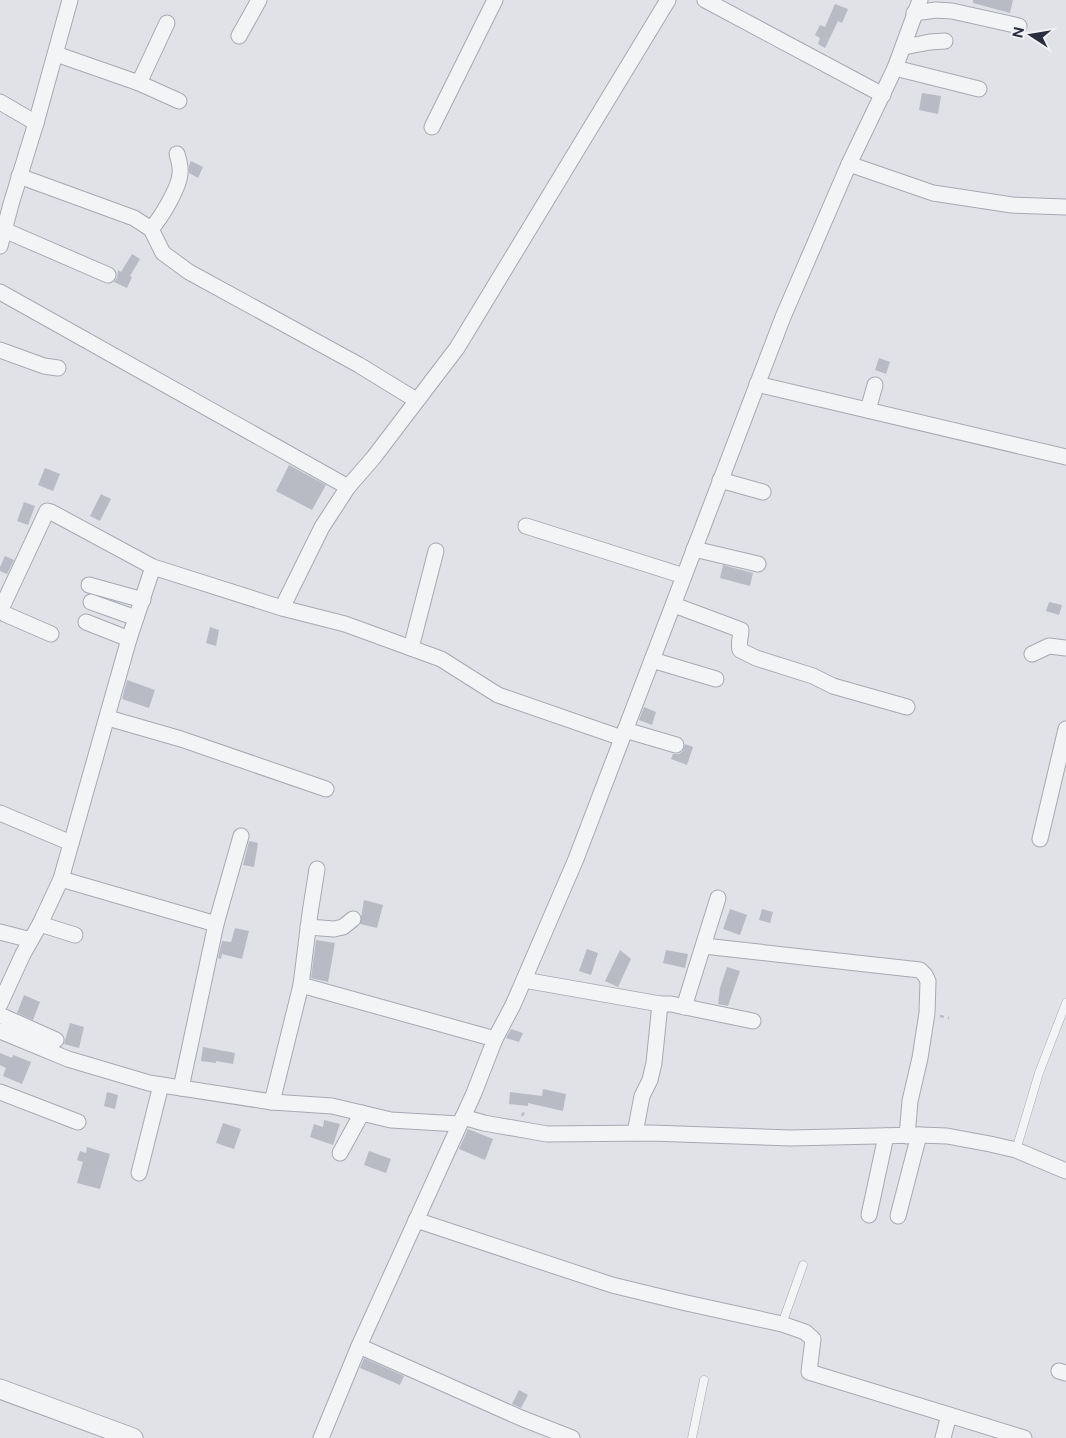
<svg xmlns="http://www.w3.org/2000/svg" width="1066" height="1438" font-family="'Public Sans',sans-serif">
	<rect width="100%" height="100%" fill="#e0e2e8"/>
	<!-- building -->
	<g fill="#b8bbc4">
		<path d="M973,0H1013L1010,13L973,3Z"/>
		<path d="M835,4L848,9L842,23L838,21L825,48L818,44L820,38L815,35L820,25L825,27Z"/>
		<path d="M922,93L941,96L938,114L919,110Z"/>
		<path d="M191,161L203,167L198,178L189,173V165Z"/>
		<path d="M132,254L140,259L130,276L132,277L127,288L114,282L117,278L118,270L121,272Z"/>
		<path d="M879,358L890,362L886,374L875,370Z"/>
		<path d="M289,465L326,485L312,510L276,491Z"/>
		<path d="M45,468L60,474L53,491L38,485Z"/>
		<path d="M101,494L111,499L100,521L90,516Z"/>
		<path d="M24,502L35,506L28,525L17,521Z"/>
		<path d="M5,556L14,560L7,574L0,571V567Z"/>
		<path d="M723,565L753,573L750,586L720,578Z"/>
		<path d="M1049,602L1062,605L1059,615L1046,611Z"/>
		<path d="M210,627L219,630L216,646L206,643Z"/>
		<path d="M127,680L155,690L149,708L122,699Z"/>
		<path d="M644,707L656,712L652,725L639,720Z"/>
		<path d="M685,744L693,747L687,765L671,759L673,754H679L683,751Z"/>
		<path d="M249,841L258,843L254,867L243,865Z"/>
		<path d="M364,900L383,905L377,928L360,924Z"/>
		<path d="M730,909L747,915L740,935L723,929Z"/>
		<path d="M762,909L773,912L770,923L759,920Z"/>
		<path d="M235,928L249,931L242,959L222,954L221,959L218,958L222,941L231,942Z"/>
		<path d="M316,940L335,943L328,982L311,978Z"/>
		<path d="M587,949L598,953L591,975L579,971Z"/>
		<path d="M620,950L631,959L618,987L605,981Z"/>
		<path d="M666,950L688,954L685,968L663,963Z"/>
		<path d="M727,967L740,971L728,1006L718,1004L720,988Z"/>
		<path d="M24,995L40,1002L33,1020L17,1013Z"/>
		<path d="M70,1023L84,1027L79,1048L64,1044Z"/>
		<path d="M511,1029L523,1033L519,1042L506,1038Z"/>
		<path d="M203,1047L235,1053L233,1064L216,1061V1063L201,1061Z"/>
		<path d="M0,1053L12,1058L13,1055L31,1062L22,1084L3,1076L6,1068L0,1065Z"/>
		<path d="M543,1089L566,1094L563,1111L528,1103V1106L509,1104L510,1092L542,1096Z"/>
		<path d="M107,1092L118,1095L115,1109L104,1106Z"/>
		<path d="M324,1120L340,1124L333,1145L310,1137L314,1124L323,1127Z"/>
		<path d="M223,1123L241,1129L234,1149L216,1143Z"/>
		<path d="M468,1129L493,1139L485,1160L459,1149Z"/>
		<path d="M87,1147L110,1154L100,1189L77,1183L83,1162L77,1160L80,1151L86,1153Z"/>
		<path d="M369,1151L391,1159L386,1173L364,1165Z"/>
		<path d="M364,1358L404,1376L400,1385L360,1368Z"/>
		<path d="M519,1390L528,1395L521,1408L512,1404Z"/>
	</g>
	<g fill="none" stroke-linecap="round" stroke-linejoin="round">
		<defs>
			<g id="service">
				<path d="M1016,1150L1039,1073L1066,1003"/>
				<path d="M782,1324L803,1265"/>
				<path d="M692,1438L704,1380"/>
			</g>
			<g id="minor">
				<path d="M705,0L883,95"/>
				<path d="M914,13L936,10L952,11L1019,26"/>
				<path d="M239,36L259,0"/>
				<path d="M904,47L930,42L945,41"/>
				<path d="M56,54L139,83L179,101"/>
				<path d="M895,68L979,89"/>
				<path d="M139,83L167,23"/>
				<path d="M0,102L36,123"/>
				<path d="M432,127L495,0"/>
				<path d="M849,164L933,193L1012,205L1066,207"/>
				<path d="M19,176L134,218L151,229L163,253L189,272L359,365L416,400"/>
				<path d="M151,229C161,218 179,188 180,174C181,167 179,161 177,154"/>
				<path d="M4,230L108,275"/>
				<path d="M0,246L11,204L36,123L70,0"/>
				<path d="M0,292L348,487"/>
				<path d="M0,350L44,366L58,368"/>
				<path d="M757,384L1066,457"/>
				<path d="M868,410L875,385"/>
				<path d="M720,480L763,492"/>
				<path d="M526,526L684,576"/>
				<path d="M694,549L758,564"/>
				<path d="M89,585L143,600"/>
				<path d="M91,602L136,618"/>
				<path d="M674,605L741,630C741,637 738,643 740,650L756,658L813,676L833,686L907,707"/>
				<path d="M282,608L322,527L348,487L374,457L457,348L668,0"/>
				<path d="M86,622L129,639"/>
				<path d="M51,634L5,614L2,611V607L47,511L51,512L153,567L282,608L345,624L441,659L498,695L622,738"/>
				<path d="M411,648L436,551"/>
				<path d="M1032,654L1049,646L1066,648"/>
				<path d="M652,660L716,679"/>
				<path d="M108,718L181,739L326,789"/>
				<path d="M625,730L676,745"/>
				<path d="M0,813L71,843"/>
				<path d="M1040,839L1066,729"/>
				<path d="M61,879L216,924"/>
				<path d="M40,924L75,935"/>
				<path d="M308,927L334,929L343,927L353,919"/>
				<path d="M0,932L31,940"/>
				<path d="M704,946L920,970L925,975L928,981L927,1013L920,1058L910,1101L907,1136"/>
				<path d="M524,980L660,1004H671L753,1021"/>
				<path d="M301,985L495,1039"/>
				<path d="M0,1004L23,954L40,924L61,879L129,639L153,567"/>
				<path d="M684,1007L718,898"/>
				<path d="M0,1015L56,1040"/>
				<path d="M0,1031L68,1059L149,1083L272,1102L332,1106L391,1120L459,1124"/>
				<path d="M181,1088L216,924L241,836"/>
				<path d="M0,1092L78,1122"/>
				<path d="M272,1102L301,985L310,913L317,869"/>
				<path d="M463,1117L484,1123L547,1134L651,1133L791,1138L919,1135L947,1136L990,1144L1016,1150L1066,1171"/>
				<path d="M635,1133L642,1096L650,1080L654,1063L660,1004"/>
				<path d="M340,1153L362,1113"/>
				<path d="M139,1173L161,1085"/>
				<path d="M869,1215L886,1136"/>
				<path d="M898,1216L919,1135"/>
				<path d="M416,1220L612,1285L682,1302L782,1324L805,1332L813,1339L809,1372L1024,1438"/>
				<path d="M359,1346L521,1418L572,1438"/>
				<path d="M1059,1371L1066,1373"/>
				<path d="M321,1438L359,1346L474,1093L495,1039L513,1005L576,859L783,317L849,164L895,68L920,0"/>
				<path d="M943,1438L949,1415"/>
			</g>
			<path id="tertiary" d="M0,1389L133,1438"/>
		</defs>
		<!-- service casing -->
		<use href="#service" stroke="#a6a9b1" stroke-width="9"/>
		<!-- minor casing -->
		<use href="#minor" stroke="#a6a9b1" stroke-width="17"/>
		<!-- tertiary casing -->
		<use href="#tertiary" stroke="#a6a9b1" stroke-width="21"/>
		<!-- path -->
		<g stroke="#bbbdc2" stroke-width="2.5" stroke-dasharray="4 4" stroke-linecap="butt">
			<path d="M940,1016L949,1018"/>
			<path d="M522,1116L525,1110"/>
		</g>
		<!-- service -->
		<use href="#service" stroke="#f3f4f6" stroke-width="8"/>
		<!-- minor -->
		<use href="#minor" stroke="#f3f4f6" stroke-width="15"/>
		<!-- tertiary -->
		<use href="#tertiary" stroke="#f3f4f6" stroke-width="19"/>
	</g>
	<!-- north arrow -->
	<g transform="translate(1031 35) rotate(282)" stroke="#f0f1f5" stroke-width="4" paint-order="stroke">
	<path d="M0-4L9 19L0 12L-9 19Z" fill="#2b2f3d"/>
	<text y="-8" font-size="14" font-weight="bold" text-anchor="middle" fill="#2b2f3d">N</text>
	</g>
</svg>
